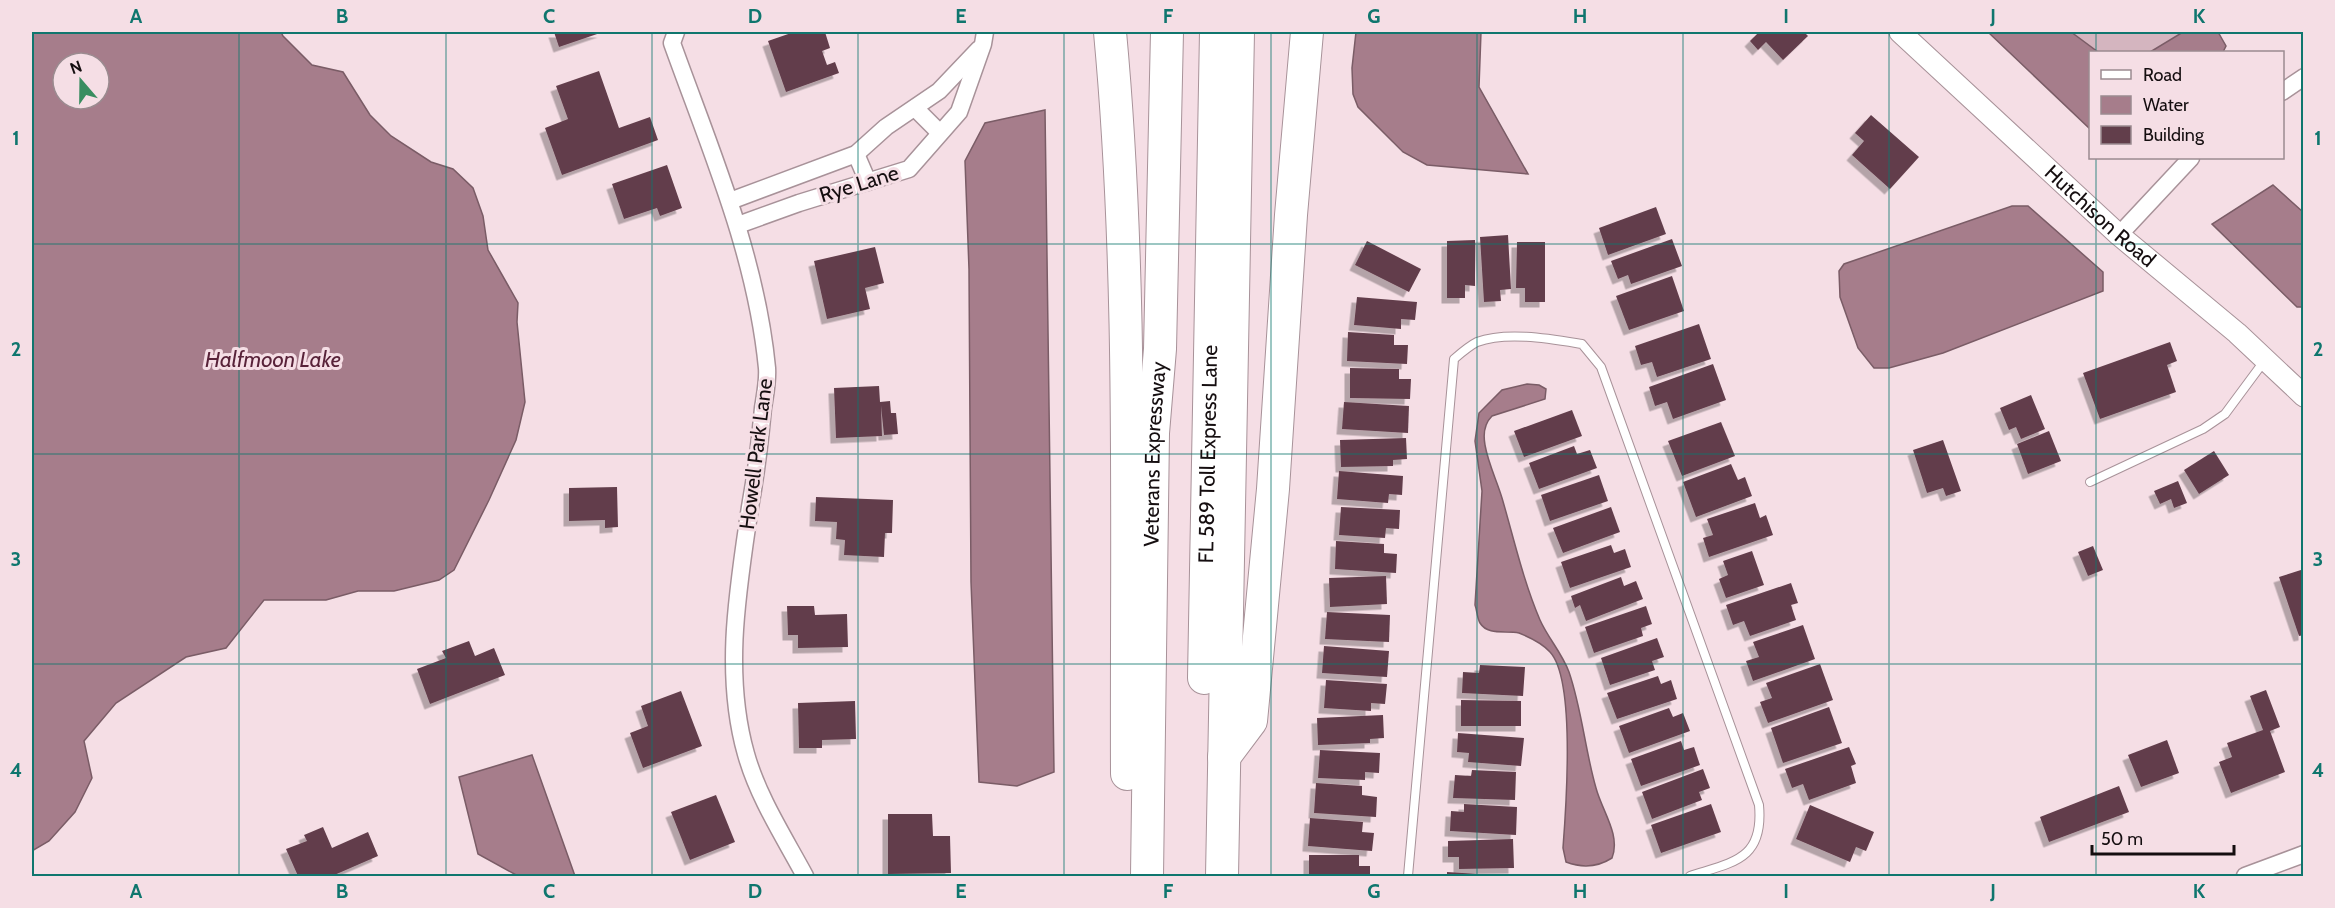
<svg xmlns="http://www.w3.org/2000/svg" width="2335" height="908" font-family="Cabin,sans-serif">
	<defs>
		<filter id="shadow"><feDropShadow dx="-5.5" dy="5.5" stdDeviation="0" flood-color="#0004"/></filter>
	</defs>
	<rect width="100%" height="100%" fill="#f5dee5"/>
	<!-- green -->
	<path fill="#d4b5bf" d="M2071,32H2183L2150,52H2098Z"/>
	<!-- water -->
	<g fill="#a67d8b" stroke="#7a5c66" stroke-width="1.5" fill-rule="evenodd">
		<path d="M32,32H281L283,36L312,65L343,72L370,115L391,136L431,162L453,169L473,188L483,216L488,250L518,303L517,322L525,402L516,440L489,500L454,570L439,580L394,591H358L326,600H264L226,648L186,657L116,703L84,741L92,778L75,812L49,841L32,851ZM63,63H99V99H63Z"/>
		<path d="M1356,32H1481L1479,87L1528,174L1427,165L1403,152L1358,107L1353,94L1352,68Z"/>
		<path d="M1988,32H2071L2098,52H2090V129Z"/>
		<path d="M2183,32H2218L2226,46L2223,52H2150Z"/>
		<path d="M1045,110L1054,772L1017,786L979,782L971,582L969,269L965,161L985,123Z"/>
		<path d="M2273,185L2303,212V307H2297L2212,224Z"/>
		<path d="M2012,206H2028L2103,272V291L1943,353L1889,368H1874L1858,348L1840,297L1839,271L1844,264Z"/>
		<path d="M1527,384L1539,385L1546,389L1545,399L1492,416C1484,424 1483,434 1485,445C1488,463 1497,481 1502,498C1514,539 1523,580 1540,620C1548,638 1562,653 1569,672C1582,710 1585,750 1596,788C1602,811 1621,835 1612,858C1598,867 1582,868 1566,862L1563,848C1566,809 1576,680 1550,652C1543,644 1529,637 1519,633C1506,630 1488,636 1480,623C1477,618 1477,610 1475,605L1482,491L1475,441L1479,413L1502,390Z"/>
		<path d="M532,755L575,876H518L478,854L459,777Z"/>
	</g>
	<!-- building -->
	<g fill="#623e4b" filter="url(#shadow)">
		<path d="M554,32H603L559,47Z"/>
		<path d="M794,32H825L830,48L822,51L827,65L835,62L839,73L786,92L768,41Z"/>
		<path d="M1759,32H1804L1808,36L1783,60L1766,42L1758,50L1750,41Z"/>
		<path d="M599,71L619,128L650,117L658,140L562,175L545,128L568,119L556,86Z"/>
		<path d="M1871,115L1919,157L1890,189L1852,155L1864,141L1855,133Z"/>
		<path d="M667,165L682,208L660,216L657,208L624,219L612,184Z"/>
		<path d="M1656,207L1666,234L1608,255L1599,228Z"/>
		<path d="M1508,235L1511,289L1500,290L1501,301L1484,302L1480,237Z"/>
		<path d="M1672,239L1682,266L1631,284L1628,275L1618,279L1611,261Z"/>
		<path d="M1475,240V286L1465,285V298H1447V241Z"/>
		<path d="M1367,241L1421,269L1409,292L1355,265Z"/>
		<path d="M1517,242H1545V302H1525V288H1516Z"/>
		<path d="M875,247L884,283L865,288L870,309L827,319L814,261Z"/>
		<path d="M1672,276L1684,311L1629,330L1616,296Z"/>
		<path d="M1357,297L1417,302L1415,320L1401,319V329L1354,325Z"/>
		<path d="M1699,324L1711,359L1657,377L1652,362L1641,365L1635,346Z"/>
		<path d="M1348,332L1394,335V345H1408L1407,364L1347,361Z"/>
		<path d="M2170,342L2177,361L2167,365L2176,392L2100,419L2083,373Z"/>
		<path d="M1713,364L1726,400L1673,419L1667,402L1655,406L1649,387Z"/>
		<path d="M1350,368L1399,369V379H1411L1410,399L1350,398Z"/>
		<path d="M879,386L880,402L890,401L891,413H896L898,434L884,435L881,406L882,436L836,438L834,388Z"/>
		<path d="M2031,395L2045,429L2021,439L2016,427L2009,430L2000,408Z"/>
		<path d="M1344,402L1409,406L1408,433L1342,429Z"/>
		<path d="M1572,410L1582,436L1524,457L1514,431Z"/>
		<path d="M1721,422L1735,456L1682,476L1668,441Z"/>
		<path d="M2049,431L2061,461L2028,474L2017,444Z"/>
		<path d="M1406,438L1407,459L1393,460V466L1341,467L1340,440Z"/>
		<path d="M1943,440L1961,491L1946,496L1943,488L1927,493L1913,450Z"/>
		<path d="M1574,446L1577,454L1590,450L1597,468L1539,489L1529,463Z"/>
		<path d="M2214,451L2229,475L2199,494L2184,470Z"/>
		<path d="M1731,464L1738,480L1745,477L1752,496L1696,517L1683,482Z"/>
		<path d="M1339,471L1403,476L1402,495L1389,494L1388,503L1337,499Z"/>
		<path d="M1599,475L1608,501L1550,521L1541,495Z"/>
		<path d="M2178,481L2187,503L2174,508L2171,499L2160,504L2154,491Z"/>
		<path d="M617,487L618,527L605,528V520L569,521V488Z"/>
		<path d="M816,497L893,500L892,533H885L884,557L844,555L845,540L836,539L837,522L815,521Z"/>
		<path d="M1755,503L1760,518L1766,515L1773,535L1709,557L1703,538L1713,535L1707,519Z"/>
		<path d="M1341,507L1400,510L1399,529L1386,528L1385,538L1339,535Z"/>
		<path d="M1611,507L1620,532L1563,553L1553,528Z"/>
		<path d="M1336,541L1384,544V553L1397,554L1396,573L1335,569Z"/>
		<path d="M1611,545L1614,553L1625,549L1631,567L1570,588L1561,562Z"/>
		<path d="M2093,546L2103,570L2088,576L2078,552Z"/>
		<path d="M1752,551L1764,585L1726,598L1719,579L1728,575L1723,561Z"/>
		<path d="M2304,569V635L2299,636L2279,577Z"/>
		<path d="M1386,576L1387,604L1330,607L1329,578Z"/>
		<path d="M1621,577L1624,586L1636,581L1643,599L1586,621L1580,605L1575,608L1571,596Z"/>
		<path d="M1791,583L1798,603L1791,605L1796,620L1750,636L1744,621L1733,625L1726,605Z"/>
		<path d="M787,606H814L815,615L847,614L848,647L798,648V635H788Z"/>
		<path d="M1646,606L1652,624L1641,628L1643,636L1594,653L1585,627Z"/>
		<path d="M1327,612L1390,615L1389,642L1325,639Z"/>
		<path d="M1803,625L1815,659L1753,681L1746,661L1759,657L1753,642Z"/>
		<path d="M1657,638L1664,657L1652,661L1655,670L1610,685L1601,658Z"/>
		<path d="M469,641L475,656L494,648L505,675L430,704L417,669L446,658L442,651Z"/>
		<path d="M1324,646L1389,651L1387,677L1322,673Z"/>
		<path d="M1820,664L1833,700L1768,723L1760,702L1772,698L1766,683Z"/>
		<path d="M1480,665L1525,667L1523,696L1462,693L1463,672L1479,673Z"/>
		<path d="M1658,676L1661,684L1671,680L1677,699L1617,719L1607,693Z"/>
		<path d="M1326,680L1387,684L1385,704L1371,703V711L1324,708Z"/>
		<path d="M2266,690L2280,727L2270,731L2285,772L2231,793L2219,762L2232,757L2227,743L2263,730L2250,696Z"/>
		<path d="M681,691L702,746L643,768L630,733L648,726L641,706Z"/>
		<path d="M1461,700L1521,701V726H1461Z"/>
		<path d="M855,701L856,739L822,740V748H799L798,703Z"/>
		<path d="M1829,707L1842,743L1783,763L1771,728Z"/>
		<path d="M1669,708L1673,717L1683,713L1690,731L1629,753L1619,726Z"/>
		<path d="M1383,715L1384,738L1370,739V743L1318,745L1317,718Z"/>
		<path d="M1458,733L1524,738L1521,766L1468,762L1469,753L1457,752Z"/>
		<path d="M2167,740L2179,773L2141,787L2128,755Z"/>
		<path d="M1681,741L1684,750L1694,747L1700,765L1641,786L1631,759Z"/>
		<path d="M1849,747L1856,764L1851,766L1856,783L1809,800L1803,784L1792,788L1785,769Z"/>
		<path d="M1320,750L1380,753L1379,773L1365,772V780L1318,778Z"/>
		<path d="M1703,769L1710,788L1699,792L1702,800L1652,819L1642,792Z"/>
		<path d="M1472,770L1516,772L1515,800L1453,798L1455,775L1471,776Z"/>
		<path d="M1316,783L1362,786V795L1377,797L1376,817L1314,813Z"/>
		<path d="M2119,786L2129,812L2049,842L2040,817Z"/>
		<path d="M716,795L735,842L690,860L671,812Z"/>
		<path d="M1464,804L1517,807L1516,835L1450,831L1451,811L1464,812Z"/>
		<path d="M1711,804L1721,832L1661,853L1651,825Z"/>
		<path d="M1810,805L1874,832L1866,851L1856,847L1850,862L1796,839Z"/>
		<path d="M888,814H932L933,836H950L951,873L888,874Z"/>
		<path d="M1310,818L1363,822L1362,832L1374,833L1372,851L1308,846Z"/>
		<path d="M323,827L332,848L368,832L378,856L332,876H298L286,849L307,841L304,835Z"/>
		<path d="M1513,839L1514,868L1459,869V857H1448V841Z"/>
		<path d="M1309,855H1359V866H1370V876H1309Z"/>
		<path d="M1447,872L1494,875V876H1447Z"/>
	</g>
	<g fill="none" stroke-linecap="round" stroke-linejoin="round">
		<defs>
			<g id="service">
				<path d="M2090,482L2203,429L2225,414L2265,360"/>
				<path d="M1408,876L1454,359C1461,353 1469,346 1477,342C1507,331 1551,339 1582,344L1601,367L1759,805C1764,860 1733,862 1690,876"/>
			</g>
			<g id="minor">
				<path d="M676,32L672,43C710,149 756,254 767,368C768,381 765,395 763,408C760,442 756,474 750,507C738,589 723,673 746,754C758,797 784,837 805,876"/>
				<path d="M2282,92L2304,77"/>
				<path d="M915,108L940,133"/>
				<path d="M856,154L868,182"/>
				<path d="M730,201L856,154L886,127L939,91L979,49"/>
				<path d="M738,225L799,203L909,169L959,112L983,44L985,32"/>
				<path d="M2119,235L2191,158"/>
				<path d="M2245,876L2304,854"/>
			</g>
			<g id="tertiary">
				<path id="s1" d="M1900,32L2119,235L2237,333L2304,396"/>
			</g>
			<g id="motorway">
				<path d="M1110,32C1133,278 1126,527 1127,774"/>
				<path id="s2" d="M1204,678L1216,32"/>
				<path d="M1224,757L1251,721L1273,489L1291,215L1307,32"/>
				<path id="s3" d="M1147,876L1153,433L1160,349L1167,32"/>
				<path d="M1222,876L1238,32"/>
			</g>
		</defs>
		<!-- service casing -->
		<use href="#service" stroke="#a89299" stroke-width="10"/>
		<!-- minor casing -->
		<use href="#minor" stroke="#a89299" stroke-width="19"/>
		<!-- tertiary casing -->
		<use href="#tertiary" stroke="#a89299" stroke-width="23"/>
		<!-- motorway casing -->
		<use href="#motorway" stroke="#a89299" stroke-width="34"/>
		<!-- service -->
		<use href="#service" stroke="#fff" stroke-width="8"/>
		<!-- minor -->
		<use href="#minor" stroke="#fff" stroke-width="16"/>
		<!-- tertiary -->
		<use href="#tertiary" stroke="#fff" stroke-width="21"/>
		<!-- motorway -->
		<use href="#motorway" stroke="#fff" stroke-width="32"/>
	</g>
	<!-- grid -->
	<path fill="none" stroke="#0f766e" stroke-width="1.5" stroke-opacity="0.55" d="M239,32V876M446,32V876M652,32V876M858,32V876M1064,32V876M1271,32V876M1477,32V876M1683,32V876M1889,32V876M2096,32V52M2096,158V876M32,244H2304M32,454H2304M32,664H2304"/>
	<g text-anchor="middle" stroke-width="6" stroke-linejoin="round" paint-order="stroke">
		<!-- street labels -->
		<g font-size="21" fill="#150e10" stroke="#f5dee5">
			<text transform="translate(859 184) rotate(-17)" y="7">Rye Lane</text>
			<text dy="7" stroke="none"><textPath href="#s1" startOffset="272">Hutchison Road</textPath></text>
			<text transform="translate(756 454) rotate(-83)" y="7">Howell Park Lane</text>
			<text dy="7" stroke="none"><textPath href="#s3" startOffset="422">Veterans Expressway</textPath></text>
			<text dy="7" stroke="none"><textPath href="#s2" startOffset="224">FL 589 Toll Express Lane</textPath></text>
		</g>
		<!-- water labels -->
		<g font-size="22" font-style="italic" fill="#582239" stroke="#f5dee5">
			<text x="273" y="367">Halfmoon Lake</text>
		</g>
	</g>
	<!-- border -->
	<rect width="2335" height="908" fill="none" stroke="#f5dee5" stroke-width="66"/>
	<!-- legend -->
	<rect x="2089" y="51" width="195" height="108" fill="#f5dee5" stroke="#9b8b90" stroke-width="1.5"/>
	<rect x="2101" y="70" width="30" height="9" fill="#ffffff" stroke="#9b8b90" stroke-width="1.5"/>
	<text x="2143" y="81" font-size="18" fill="#150e10">Road</text>
	<rect x="2101" y="96" width="30" height="18" fill="#a67d8b" stroke="#9b8b90" stroke-width="1.5"/>
	<text x="2143" y="111" font-size="18" fill="#150e10">Water</text>
	<rect x="2101" y="126" width="30" height="18" fill="#623e4b" stroke="#9b8b90" stroke-width="1.5"/>
	<text x="2143" y="141" font-size="18" fill="#150e10">Building</text>
	<!-- north arrow -->
	<g transform="translate(81 81) rotate(340)"><circle r="28" fill="#f5dee5" stroke="#9b8b90" stroke-width="1.5"/>
	<path d="M0-4.5L10 22L0 15L-10 22Z" fill="#398d60"/>
	<text y="-9" font-size="16" font-weight="bold" text-anchor="middle" fill="#150e10">N</text>
	</g>
	<!-- scale -->
	<path d="M2092 845v9h142v-9" fill="none" stroke="#150e10" stroke-width="3"/>
	<text x="2101" y="845" font-size="18" fill="#150e10" stroke="#f5dee5" stroke-width="4.5" paint-order="stroke">50 m</text>
	<rect x="33" y="33" width="2269" height="842" fill="none" stroke="#0f766e" stroke-width="2"/>
	<g font-size="20" text-anchor="middle" font-weight="bold" fill="#0f766e">
		<text x="136" y="23">A</text>
		<text x="342" y="23">B</text>
		<text x="549" y="23">C</text>
		<text x="755" y="23">D</text>
		<text x="961" y="23">E</text>
		<text x="1168" y="23">F</text>
		<text x="1374" y="23">G</text>
		<text x="1580" y="23">H</text>
		<text x="1786" y="23">I</text>
		<text x="1993" y="23">J</text>
		<text x="2199" y="23">K</text>
		<text x="16" y="145">1</text>
		<text x="2318" y="145">1</text>
		<text x="16" y="356">2</text>
		<text x="2318" y="356">2</text>
		<text x="16" y="566">3</text>
		<text x="2318" y="566">3</text>
		<text x="16" y="777">4</text>
		<text x="2318" y="777">4</text>
		<text x="136" y="898">A</text>
		<text x="342" y="898">B</text>
		<text x="549" y="898">C</text>
		<text x="755" y="898">D</text>
		<text x="961" y="898">E</text>
		<text x="1168" y="898">F</text>
		<text x="1374" y="898">G</text>
		<text x="1580" y="898">H</text>
		<text x="1786" y="898">I</text>
		<text x="1993" y="898">J</text>
		<text x="2199" y="898">K</text>
	</g>
</svg>
